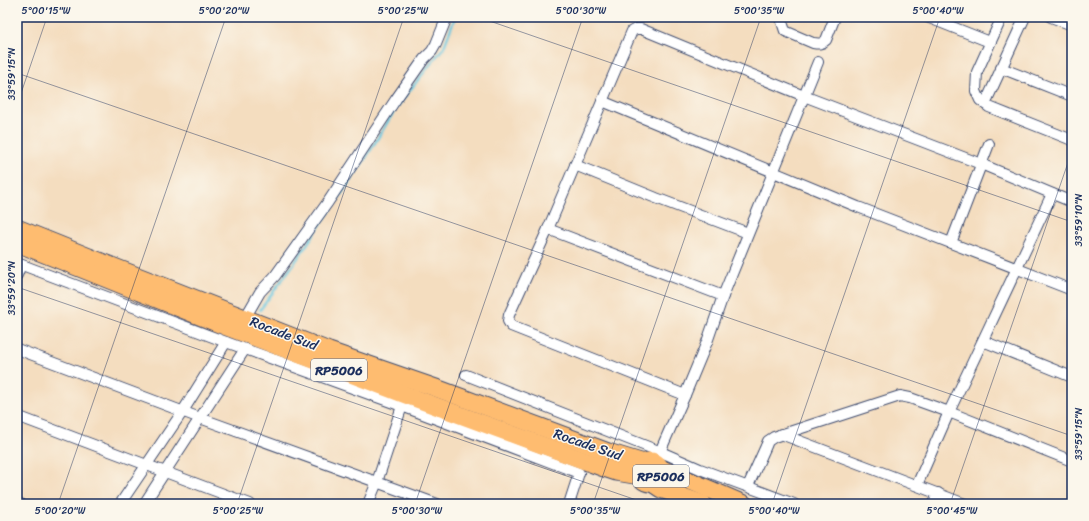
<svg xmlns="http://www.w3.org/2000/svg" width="1089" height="521" font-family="Sriracha,sans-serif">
	<rect width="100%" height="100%" fill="#fbf7ec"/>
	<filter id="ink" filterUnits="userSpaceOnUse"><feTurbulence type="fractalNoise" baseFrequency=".025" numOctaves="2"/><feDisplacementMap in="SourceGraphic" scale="8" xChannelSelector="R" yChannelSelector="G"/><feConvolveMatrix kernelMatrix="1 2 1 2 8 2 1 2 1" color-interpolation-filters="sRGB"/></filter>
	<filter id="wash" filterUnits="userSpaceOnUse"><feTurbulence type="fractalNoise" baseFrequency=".012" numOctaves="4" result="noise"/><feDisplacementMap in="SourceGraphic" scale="16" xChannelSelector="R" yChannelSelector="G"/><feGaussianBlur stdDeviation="0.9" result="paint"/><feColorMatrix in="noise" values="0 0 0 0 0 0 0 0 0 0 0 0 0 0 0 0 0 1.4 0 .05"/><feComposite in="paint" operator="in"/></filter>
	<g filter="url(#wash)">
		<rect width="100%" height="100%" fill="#f4ddbf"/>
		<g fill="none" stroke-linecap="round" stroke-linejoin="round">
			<!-- stream -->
			<path stroke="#62c6df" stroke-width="2.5" d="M260,310L293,265L367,156L396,108L444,47L455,17"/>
		</g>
	</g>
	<g filter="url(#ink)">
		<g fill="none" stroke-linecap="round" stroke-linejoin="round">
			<defs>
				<g id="minor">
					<path d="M783,17L782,22L785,31L813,43C819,44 822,44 826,40L835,17"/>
					<path d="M927,17L990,42"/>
					<path d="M1002,17L977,72L976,91L980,100L989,107L1072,140"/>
					<path d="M1051,17L1072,25"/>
					<path d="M1001,68L1072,96"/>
					<path d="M602,101L858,207L1072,290"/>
					<path d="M985,104L1025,17"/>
					<path d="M575,165L656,198L748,233"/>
					<path d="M548,229L723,296"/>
					<path d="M951,243L989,144"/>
					<path d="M17,263L226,342L402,406L579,473L569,504"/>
					<path d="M17,275L21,265"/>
					<path d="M245,318L260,292L275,276L328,202L396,99L424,59L432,51L436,44L447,17"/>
					<path d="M983,341L1072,377"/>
					<path d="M17,349L200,418L437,504"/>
					<path d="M466,375L661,452L700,469L794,504"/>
					<path d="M685,395L511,326L508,321L509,315L548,229L632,31L636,29H641L804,96L981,164L1072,202"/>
					<path d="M17,416L250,504"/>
					<path d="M781,434L965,504"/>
					<path d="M655,463L685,395L707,342L723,296L818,62"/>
					<path d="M917,485L949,412L1052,194"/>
					<path d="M748,486L766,446L768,441L774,437L900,396L910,398L949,412L1072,461"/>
					<path d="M17,503L21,504"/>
					<path d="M120,504L183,411L226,342"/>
					<path d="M144,504L245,349"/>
					<path d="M368,504L377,482L402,406"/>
					<path d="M934,504L938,493"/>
				</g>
				<g id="trunk">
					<path d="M17,228L104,263L329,351L436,388L608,452L644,463"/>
					<path d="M17,243L227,327L406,395L604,468L616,472L640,476"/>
					<circle cx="650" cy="472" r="11"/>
					<path d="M660,468L744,504"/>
					<path d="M652,483L661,489L703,504"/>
				</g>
			</defs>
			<!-- minor casing -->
			<use href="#minor" stroke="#3c496d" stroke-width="12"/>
			<!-- trunk casing -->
			<use href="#trunk" stroke="#3c496d" stroke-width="19"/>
			<!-- minor -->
			<use href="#minor" stroke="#fff" stroke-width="10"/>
			<!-- trunk -->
			<use href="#trunk" stroke="#febc70" stroke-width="17"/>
		</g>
	</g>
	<!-- ticks -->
	<path fill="none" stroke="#1b2f5e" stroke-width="1" stroke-opacity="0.45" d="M478,17L1072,222M17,73L1072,436M17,105L47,17M17,287L648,504M17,501L26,504M58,504L226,17M237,504L404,17M415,504L583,17M593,504L761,17M772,504L940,17M950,504L1072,151"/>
	<g text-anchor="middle" stroke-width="3" stroke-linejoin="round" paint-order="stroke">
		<!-- shield labels -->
		<g fill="#fbf7ec" stroke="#5e6b89" stroke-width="1">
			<rect x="311" y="359" width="56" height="22" rx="3"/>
			<rect x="633" y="465" width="56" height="22" rx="3"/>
		</g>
		<g font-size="13" font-weight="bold" fill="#1b2f5e">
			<text x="339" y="375">RP5006</text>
			<text x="661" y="481">RP5006</text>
		</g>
		<!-- street labels -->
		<g font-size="14" fill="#1b2f5e" stroke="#fbf7ec">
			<text transform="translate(284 333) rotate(21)" y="5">Rocade Sud</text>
			<text transform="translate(588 444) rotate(19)" y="5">Rocade Sud</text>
		</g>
	</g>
	<!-- margin -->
	<rect width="1089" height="521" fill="none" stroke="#fbf7ec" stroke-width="44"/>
	<rect x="22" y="22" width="1045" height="477" fill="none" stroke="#1b2f5e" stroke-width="1.5"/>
	<g font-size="10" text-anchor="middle" fill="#1b2f5e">
		<text x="46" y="14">5°00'15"W</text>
		<text x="224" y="14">5°00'20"W</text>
		<text x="403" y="14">5°00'25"W</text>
		<text x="581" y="14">5°00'30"W</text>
		<text x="759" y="14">5°00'35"W</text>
		<text x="938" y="14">5°00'40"W</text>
		<text transform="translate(11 74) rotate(-90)" y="4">33°59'15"N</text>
		<text transform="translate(1078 220) rotate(-90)" y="4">33°59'10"N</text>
		<text transform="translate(11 288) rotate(-90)" y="4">33°59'20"N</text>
		<text transform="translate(1078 434) rotate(-90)" y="4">33°59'15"N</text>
		<text x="60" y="514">5°00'20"W</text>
		<text x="238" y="514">5°00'25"W</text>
		<text x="417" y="514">5°00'30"W</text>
		<text x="595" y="514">5°00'35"W</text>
		<text x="774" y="514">5°00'40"W</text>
		<text x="952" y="514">5°00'45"W</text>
	</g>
</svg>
